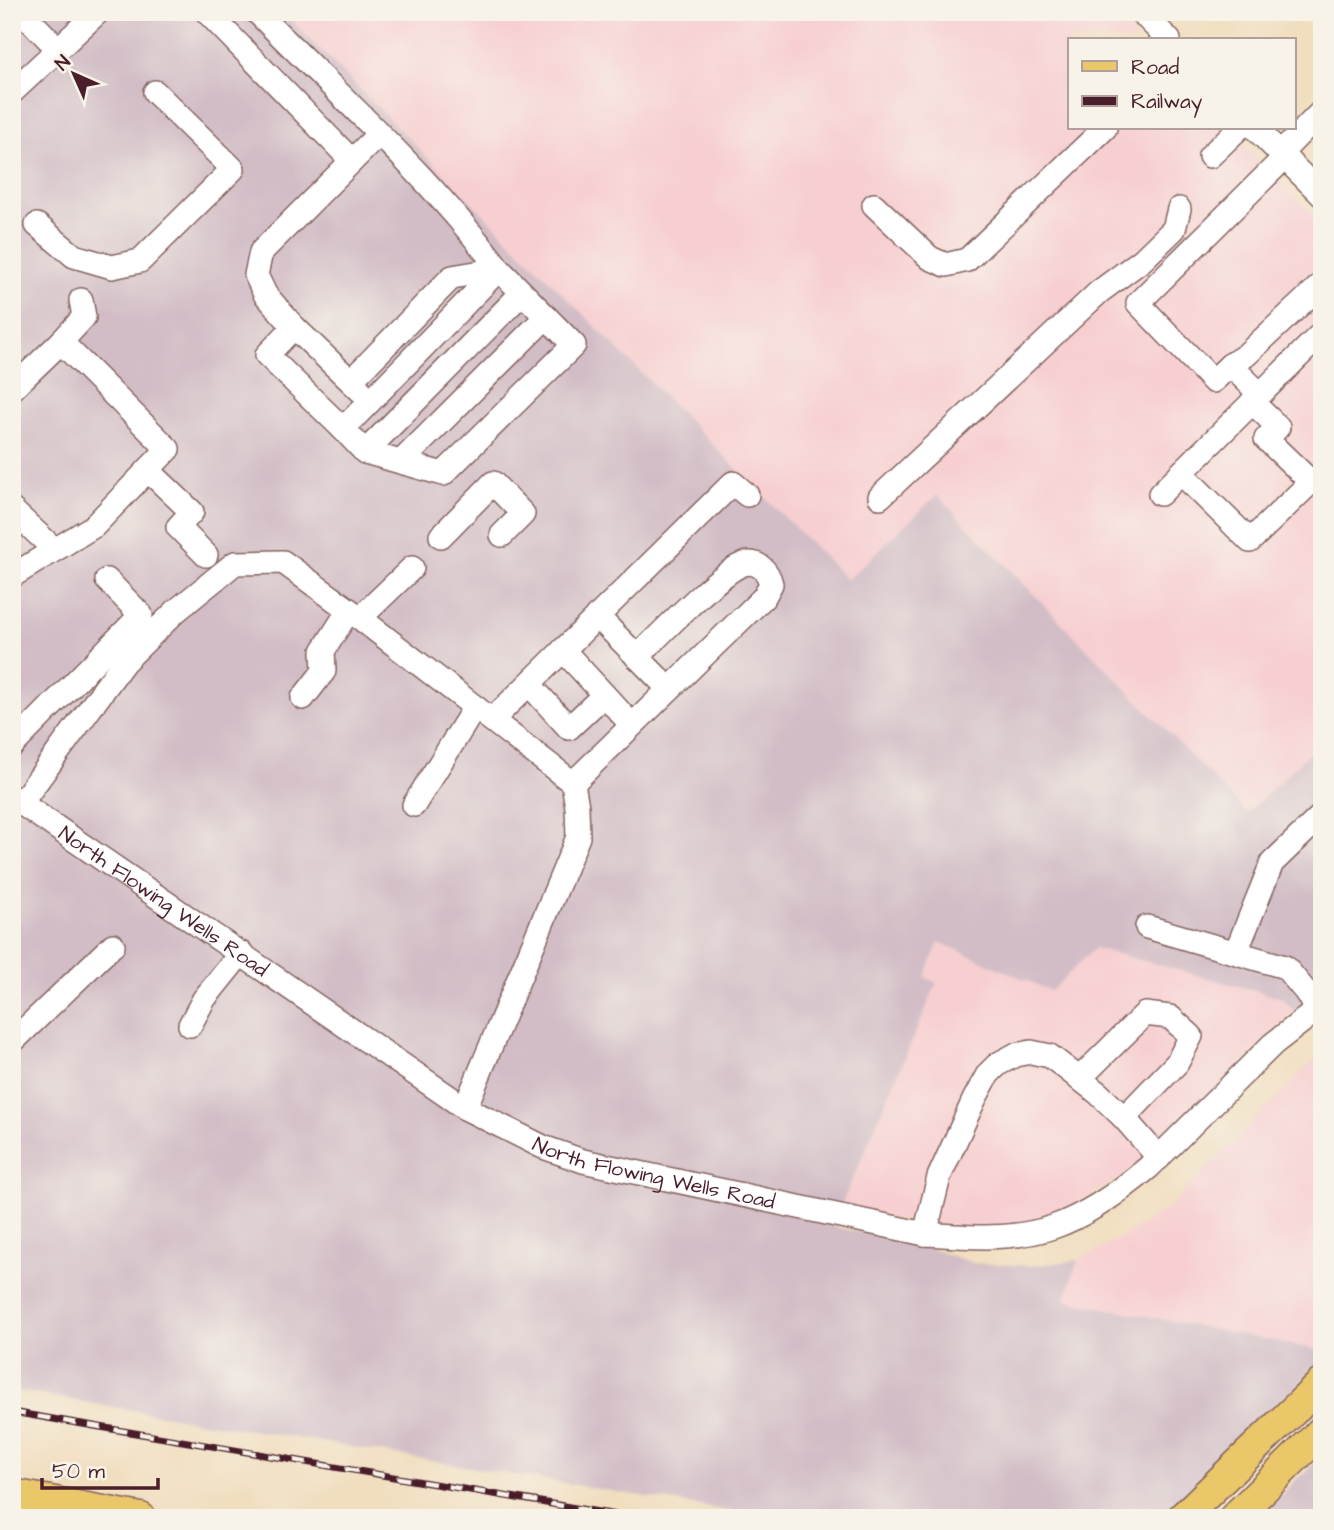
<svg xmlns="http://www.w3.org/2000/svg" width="1334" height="1530" font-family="'Architects Daughter',sans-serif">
	<rect width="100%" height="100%" fill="#f7f3e8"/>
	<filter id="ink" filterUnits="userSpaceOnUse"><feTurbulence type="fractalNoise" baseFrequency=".0143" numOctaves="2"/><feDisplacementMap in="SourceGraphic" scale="14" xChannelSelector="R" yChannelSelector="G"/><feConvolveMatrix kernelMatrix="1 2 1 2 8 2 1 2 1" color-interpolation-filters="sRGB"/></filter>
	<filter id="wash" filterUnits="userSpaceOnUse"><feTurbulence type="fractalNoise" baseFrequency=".00686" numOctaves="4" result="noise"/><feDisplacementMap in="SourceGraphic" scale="28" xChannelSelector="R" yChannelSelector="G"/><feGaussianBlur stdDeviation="1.57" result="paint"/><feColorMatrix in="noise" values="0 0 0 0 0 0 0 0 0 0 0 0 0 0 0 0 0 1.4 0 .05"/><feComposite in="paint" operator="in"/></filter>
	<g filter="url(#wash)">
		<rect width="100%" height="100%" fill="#f1debf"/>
		<!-- built -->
		<g fill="#f7cfd1">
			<path d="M283,12H1110L1138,40H1070V128H1226L1322,223V741L1247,814L938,496L847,580Z"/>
			<path d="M939,942L1051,991L1095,948L1284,998L1294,1011L1135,1169L1055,1217L989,1229L903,1221L840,1208L937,983L925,978Z"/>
			<path d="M1322,1052V1351L1064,1300L1078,1260L1124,1236L1167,1209Z"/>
		</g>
		<!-- industrial -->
		<g fill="#d2bdc6">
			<path d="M12,12H283L847,580L937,495L1247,813L1322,741V991L1294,1011L1283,998L1095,948L1051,991L939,942L925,977L937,983L840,1208L835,1227L911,1242L973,1263L1031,1266L1078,1260L1065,1300L1322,1351V1369L1169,1518H771L12,1390Z"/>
			<path d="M1322,1455V1518H1257Z"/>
		</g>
	</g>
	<g filter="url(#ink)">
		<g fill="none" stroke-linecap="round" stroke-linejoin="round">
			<defs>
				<g id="minor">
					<path d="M22,12L58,49"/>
					<path d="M207,12L352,161"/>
					<path d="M257,12C339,95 428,175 499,269L343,429L267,355L294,327L265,294L256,275L261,252L378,135"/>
					<path d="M1141,12L1169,40"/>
					<path d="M12,92L98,12"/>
					<path d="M1255,128L1322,195"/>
					<path d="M1281,153L1322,111"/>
					<path d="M1210,156L1239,128"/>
					<path d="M874,205L930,258L946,265L967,260L1105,128"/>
					<path d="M37,225L74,256L112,267L140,261L233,169L155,92"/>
					<path d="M294,327L360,390"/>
					<path d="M1230,365L1246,355L1322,284"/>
					<path d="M12,389L61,342"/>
					<path d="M1260,394L1230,365L1213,381L1138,303L1285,157"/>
					<path d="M343,429L365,452L443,474L574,345L499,269L452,277L351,381"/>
					<path d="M365,452L521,294"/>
					<path d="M402,461L546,317"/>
					<path d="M148,470L192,512L178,527L206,555"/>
					<path d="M1181,473L1250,541L1311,482L1266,439L1278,427L1252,402"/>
					<path d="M1160,494L1322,333"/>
					<path d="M880,497L1099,292L1142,260L1174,229L1179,209"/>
					<path d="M12,510L54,549"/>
					<path d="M441,536L493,483L523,514L502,535"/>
					<path d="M12,576L94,526L168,449L61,342L84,317L81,300"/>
					<path d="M597,616L669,689"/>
					<path d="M360,618L412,568"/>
					<path d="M563,650L632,725"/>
					<path d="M529,684L569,728L604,695"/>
					<path d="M303,698L324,671L323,651L349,610"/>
					<path d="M492,720L733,483L747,495"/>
					<path d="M12,746L141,615L107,580"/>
					<path d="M573,783L764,597L771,584C768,571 758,560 744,564C720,571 659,636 637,657"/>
					<path id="s1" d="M12,797L465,1108L543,1147L583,1161L925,1234C967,1237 1012,1241 1053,1227C1088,1215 1122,1190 1149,1167L1273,1044L1322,1006"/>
					<path d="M21,803L124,662L176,611L235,563L283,562L360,618L573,783L577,807L578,837L465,1108"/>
					<path d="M414,805L475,707"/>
					<path d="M1147,927L1285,967L1306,992L1316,1009"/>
					<path d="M1236,952L1272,863L1322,815"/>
					<path d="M190,1025L204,999L241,953"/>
					<path d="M12,1042L113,945"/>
					<path d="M1079,1079L1145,1014L1170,1017L1191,1036L1177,1063L1124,1118"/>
					<path d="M925,1234L939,1177L974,1100L988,1074L998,1064L1015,1055L1031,1052L1050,1056L1098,1093L1124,1118L1159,1158"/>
				</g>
				<g id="major">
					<path d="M12,1494L141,1518"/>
					<path d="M1182,1518L1322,1383"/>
					<path d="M1234,1518L1322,1431"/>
				</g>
			</defs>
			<!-- minor casing -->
			<use href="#minor" stroke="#84625f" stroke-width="26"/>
			<!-- major casing -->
			<use href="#major" stroke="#84625f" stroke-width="33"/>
			<!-- minor -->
			<use href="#minor" stroke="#fff" stroke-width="23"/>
			<!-- major -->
			<use href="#major" stroke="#eac769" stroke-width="30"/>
			<defs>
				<path id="rail" d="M12,1412L634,1518"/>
			</defs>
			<!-- rail casing -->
			<use href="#rail" stroke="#4a1f2b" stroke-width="7"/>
			<!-- rail -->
			<use href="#rail" stroke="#f7f3e8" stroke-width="4.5" stroke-dasharray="13" stroke-linecap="butt"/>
		</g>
	</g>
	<g text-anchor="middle" stroke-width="5" stroke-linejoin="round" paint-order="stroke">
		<!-- street labels -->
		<g font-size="21" fill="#4a1f2b" stroke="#f7f3e8">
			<text dy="7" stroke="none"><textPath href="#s1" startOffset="184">North Flowing Wells Road</textPath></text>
			<text dy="7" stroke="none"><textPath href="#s1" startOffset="751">North Flowing Wells Road</textPath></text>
		</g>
	</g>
	<!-- margin -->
	<rect width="1334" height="1530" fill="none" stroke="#f7f3e8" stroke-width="42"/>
	<!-- legend -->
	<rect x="1068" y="38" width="228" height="91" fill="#f7f3e8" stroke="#b29e9c" stroke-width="2"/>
	<rect x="1082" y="61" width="35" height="10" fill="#eac769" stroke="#b29e9c" stroke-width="2"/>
	<text x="1131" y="74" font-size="21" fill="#4a1f2b">Road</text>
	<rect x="1082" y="96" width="35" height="10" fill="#4a1f2b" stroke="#b29e9c" stroke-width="2"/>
	<text x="1131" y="108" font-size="21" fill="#4a1f2b">Railway</text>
	<!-- north arrow -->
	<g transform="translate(74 74) rotate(315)" stroke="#f7f3e8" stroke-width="5" paint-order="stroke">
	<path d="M0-5L12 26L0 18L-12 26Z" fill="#4a1f2b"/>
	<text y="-10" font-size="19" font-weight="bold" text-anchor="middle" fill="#4a1f2b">N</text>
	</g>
	<!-- scale -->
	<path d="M42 1478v10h116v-10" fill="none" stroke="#4a1f2b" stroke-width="3.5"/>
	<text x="52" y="1478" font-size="21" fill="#4a1f2b" stroke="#f7f3e8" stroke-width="5" paint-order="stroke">50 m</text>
</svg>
